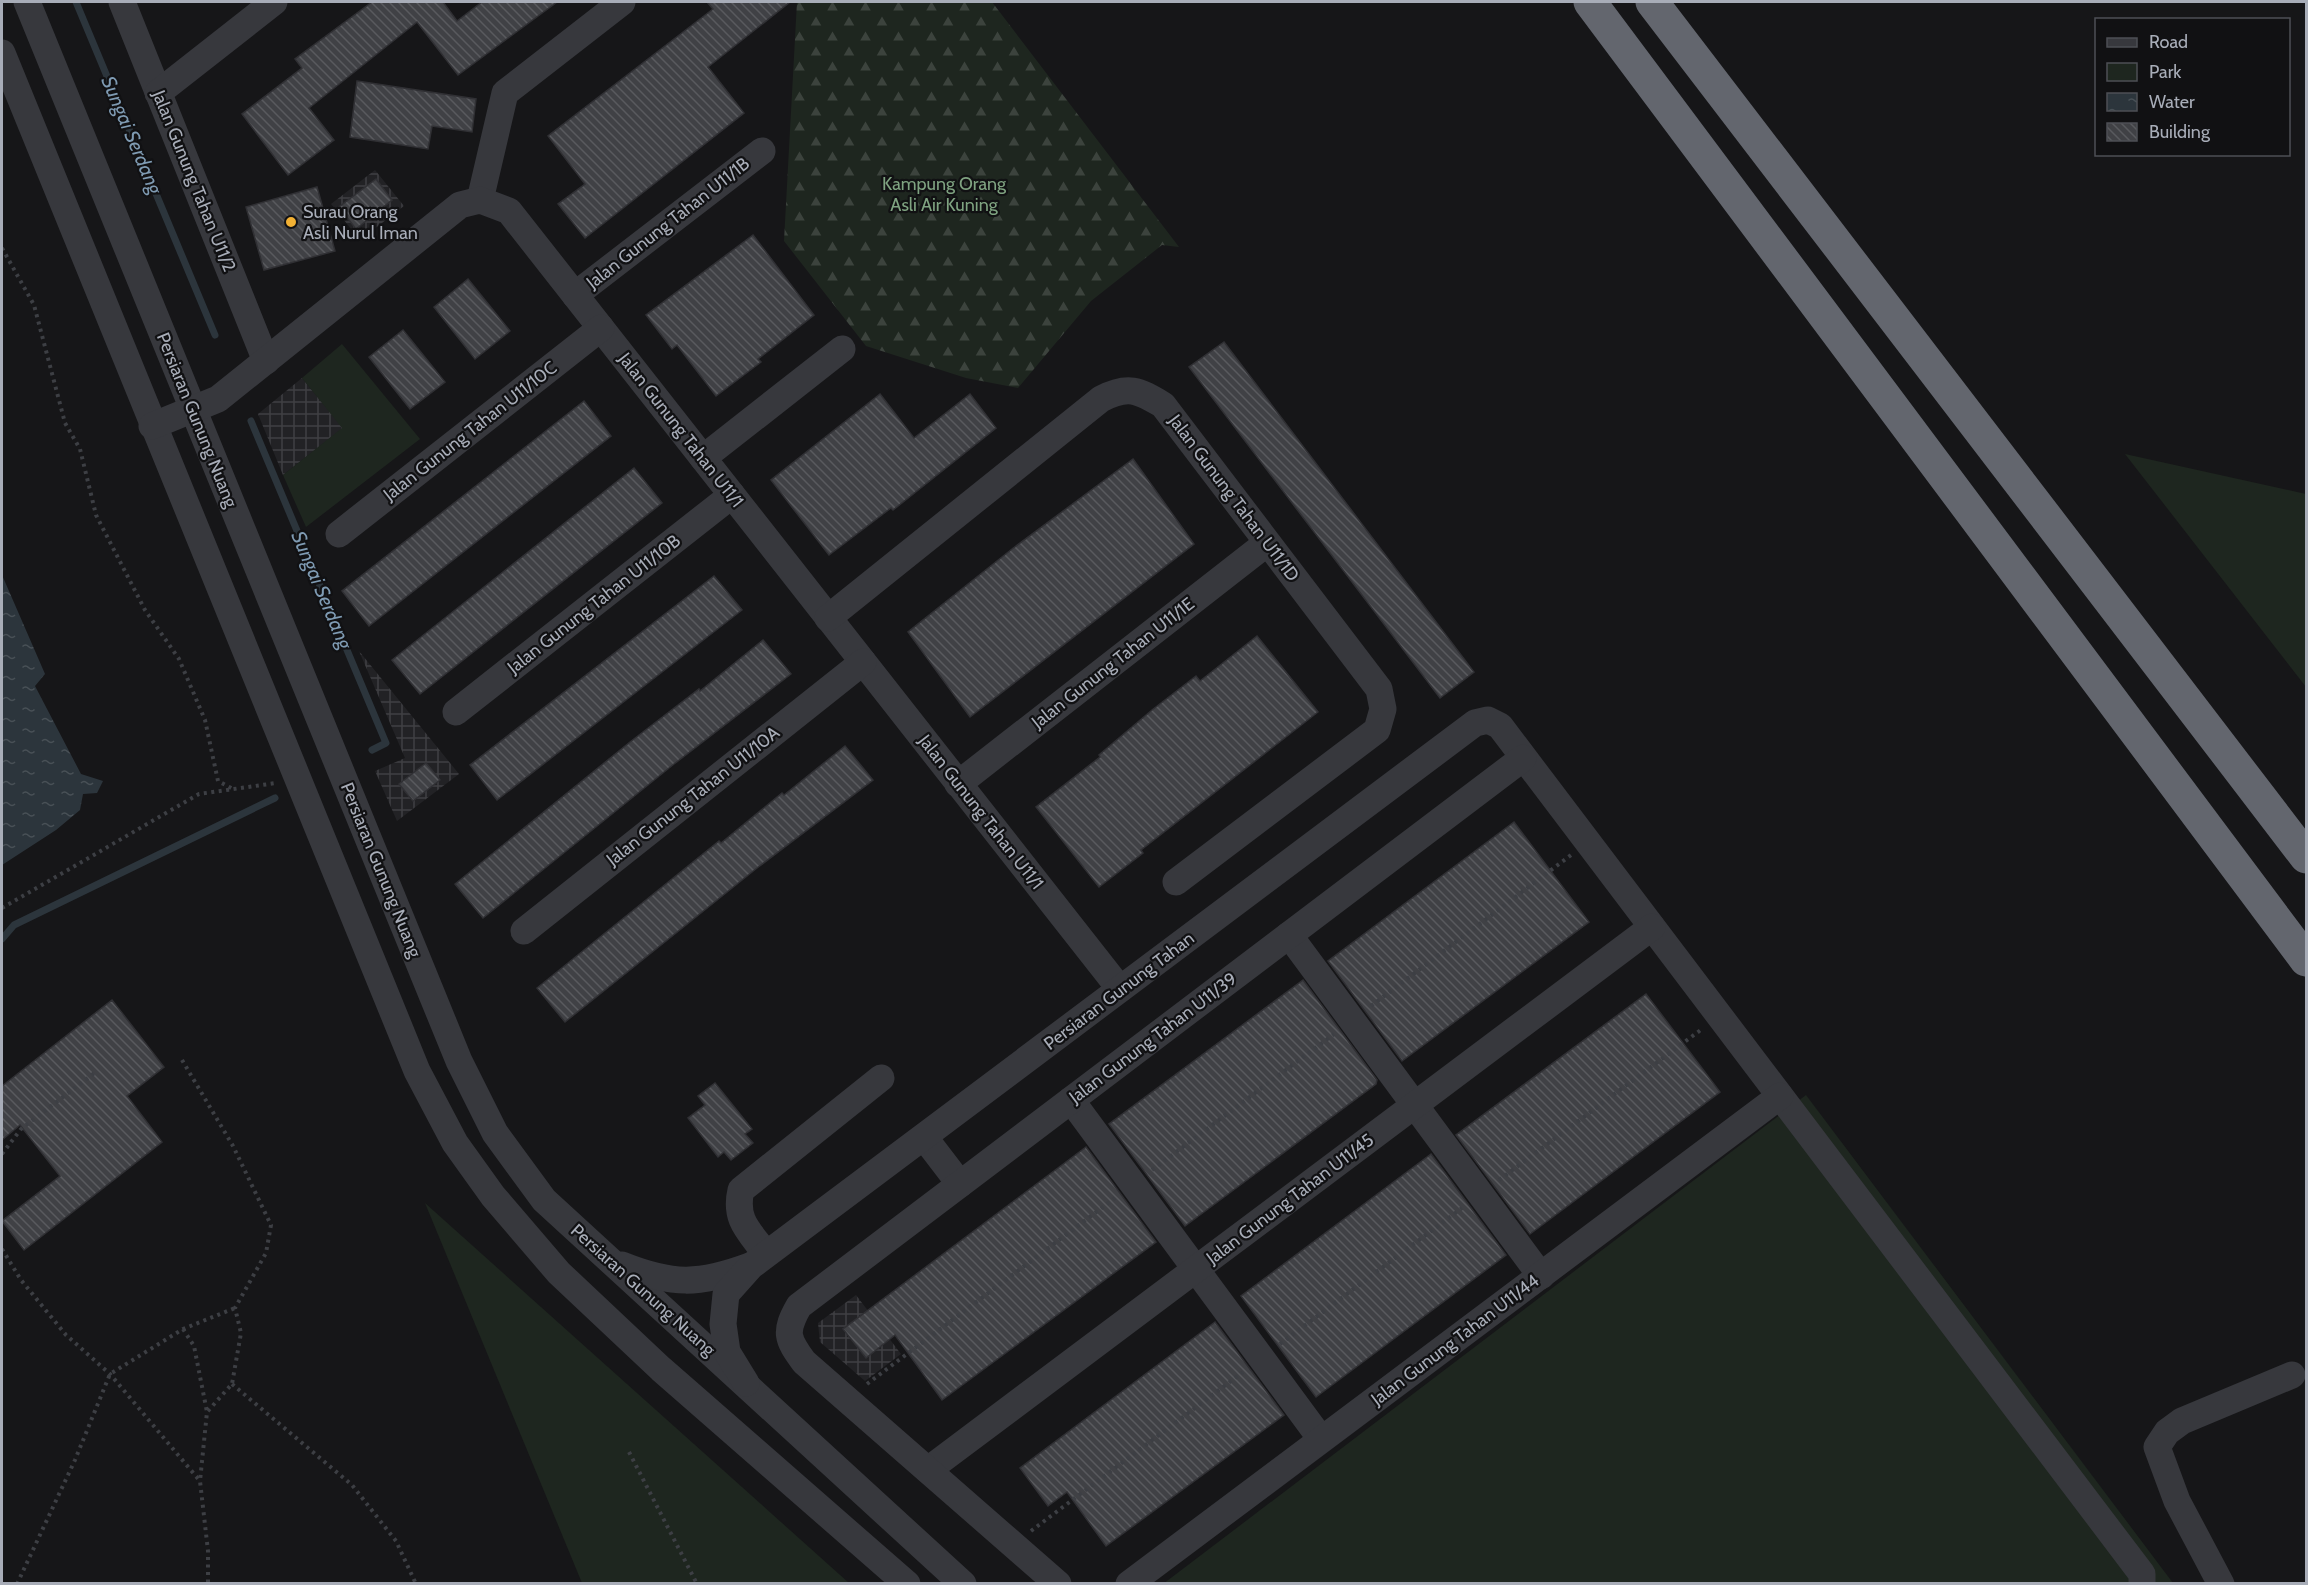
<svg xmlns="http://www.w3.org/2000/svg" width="2308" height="1585" font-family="Cabin,sans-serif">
	<defs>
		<pattern id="industrial-grid" width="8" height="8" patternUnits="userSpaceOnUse" patternTransform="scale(1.5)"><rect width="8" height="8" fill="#222225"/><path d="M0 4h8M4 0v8" fill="none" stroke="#3f3f43"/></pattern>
		<pattern id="forest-firs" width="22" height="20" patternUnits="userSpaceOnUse" patternTransform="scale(1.5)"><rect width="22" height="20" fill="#1e261f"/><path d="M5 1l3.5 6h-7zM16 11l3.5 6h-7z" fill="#3c433d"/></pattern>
		<pattern id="water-ripples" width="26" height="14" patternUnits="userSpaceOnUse" patternTransform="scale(1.5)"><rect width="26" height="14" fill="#2c353c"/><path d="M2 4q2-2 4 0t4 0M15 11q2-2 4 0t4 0" fill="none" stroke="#485056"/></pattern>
		<pattern id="building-back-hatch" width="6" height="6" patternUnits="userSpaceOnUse" patternTransform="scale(1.5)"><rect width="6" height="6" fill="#404145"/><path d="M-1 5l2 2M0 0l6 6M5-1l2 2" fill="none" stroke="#595a5e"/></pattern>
	</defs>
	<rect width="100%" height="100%" fill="#161618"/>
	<!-- industrial -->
	<g fill="url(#industrial-grid)">
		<path d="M375,170L404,206L360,240L331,204Z"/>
		<path d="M302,378L343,428L283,475L258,414Z"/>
		<path d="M359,651L459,774L397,821L375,771L405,758Z"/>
		<path d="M856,1295L901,1354L865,1381L820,1342L818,1323Z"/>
	</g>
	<!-- green -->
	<g fill="#1e261f">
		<path d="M342,344L420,439L306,527L283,475L342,428L302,378Z"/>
		<path d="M2125,454L2306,494V687Z"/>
		<path d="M1806,1095L2173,1583L1163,1584Z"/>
		<path d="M425,1203L849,1583H582Z"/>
	</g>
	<!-- forest -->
	<path fill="url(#forest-firs)" d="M797,2H992L1179,247L1162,245L1091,301L1018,388L966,378L866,346L784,241Z"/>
	<!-- water -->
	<path fill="url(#water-ripples)" d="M2,575L45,674L35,686L81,774L103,781L97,793L83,794L80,810L56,830L2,865Z"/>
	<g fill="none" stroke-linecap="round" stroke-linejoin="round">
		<!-- stream -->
		<g stroke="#2c353c" stroke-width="7">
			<path d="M76,2L215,335"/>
			<path d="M251,421L386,743L372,750"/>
			<path d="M2,939L14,925L275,798"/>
		</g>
	</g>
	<!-- building -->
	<g fill="url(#building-back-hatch)" stroke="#303034" stroke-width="1.5">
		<path d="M372,2H443L457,21L482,2H557L458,75L417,22L309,108L334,140L288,175L242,114L302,68L295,59Z"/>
		<path d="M707,2H790L708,67L744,113L585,238L558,204L585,184L548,136L713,9Z"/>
		<path d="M357,81L476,99L472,132L432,126L428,149L350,137Z"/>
		<path d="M376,179L392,200L356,229L339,207Z"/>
		<path d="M317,187L335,251L264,270L246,207Z"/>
		<path d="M753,235L814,315L758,359L761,362L716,396L677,345L672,349L646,315Z"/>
		<path d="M468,279L510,331L475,359L434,307Z"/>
		<path d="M403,330L445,382L410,409L369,357Z"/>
		<path d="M1224,342L1474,672L1440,698L1189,367Z"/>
		<path d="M880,394L914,438L970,394L996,428L893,510L891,508L829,555L771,480Z"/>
		<path d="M584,401L611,436L369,626L342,591Z"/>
		<path d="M1133,459L1194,544L970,717L908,632L1012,549Z"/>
		<path d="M634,468L662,503L420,694L392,660Z"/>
		<path d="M714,576L742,610L497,800L470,765Z"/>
		<path d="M1257,636L1318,712L1141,850L1143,853L1099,887L1036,807L1100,757L1099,755L1152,710L1196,676L1200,681Z"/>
		<path d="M763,640L791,674L674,764L483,918L455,884L630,742L699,689L700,691Z"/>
		<path d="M845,746L873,780L757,868L565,1022L537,988L719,841L721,843L782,793L784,795Z"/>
		<path d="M426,763L440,780L413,801L399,784Z"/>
		<path d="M1514,822L1589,922L1402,1061L1328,961Z"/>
		<path d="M1303,980L1377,1080L1376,1084L1185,1226L1109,1124Z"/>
		<path d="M1646,994L1720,1092L1530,1234L1456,1135Z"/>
		<path d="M112,1000L164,1067L127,1096L162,1142L24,1250L2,1221L60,1176L20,1125L2,1140V1086Z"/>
		<path d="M715,1083L752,1129L745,1134L753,1143L731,1160L724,1152L718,1157L688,1118L705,1105L698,1096Z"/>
		<path d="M1086,1147L1156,1242L942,1400L895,1335L866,1358L843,1329Z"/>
		<path d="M1431,1154L1506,1255L1316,1397L1241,1296Z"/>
		<path d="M1215,1322L1284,1415L1106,1546L1067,1492L1048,1506L1020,1468Z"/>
	</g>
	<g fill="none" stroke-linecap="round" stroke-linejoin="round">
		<!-- path -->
		<g stroke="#3d3f44" stroke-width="4" stroke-dasharray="3 4.5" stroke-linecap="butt">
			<path d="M2,248L34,305L65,423L80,449L96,515L145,610L179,659L205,720L218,781L233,789"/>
			<path d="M2,908L199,794L276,783"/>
			<path d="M1371,1006L1571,855"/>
			<path d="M182,1060L233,1146L271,1225L266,1253L235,1308L241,1333L232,1384L207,1412L200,1481"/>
			<path d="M2,1154L21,1129L97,1071"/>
			<path d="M1152,1170L1334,1034"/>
			<path d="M1499,1180L1702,1029"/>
			<path d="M2,1249L21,1280L66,1335L110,1374L200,1481L208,1551V1584"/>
			<path d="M183,1329L194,1346L207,1412"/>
			<path d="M1280,1344L1462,1208"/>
			<path d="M232,1384L352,1485L396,1541L416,1584"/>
			<path d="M867,1384L1115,1198"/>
			<path d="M629,1452L697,1584"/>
			<path d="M1031,1531L1243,1372"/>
			<path d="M17,1584L75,1460L110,1374L183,1329L235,1308"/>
		</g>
		<!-- minor -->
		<g stroke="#37383d" stroke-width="27">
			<path d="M27,2L459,1061L495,1133L544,1200L963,1584"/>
			<path d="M122,2L266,361"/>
			<path d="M2,53L417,1071L455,1143L493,1196L559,1273L661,1369L907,1584"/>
			<path d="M158,93L274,2"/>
			<path d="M480,200L505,93L622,2"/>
			<path d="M575,295L762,151"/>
			<path d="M152,426L218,399L460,205L480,200L509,211L1120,989"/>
			<path d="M703,458L842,349"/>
			<path d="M339,534L601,328"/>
			<path d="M828,618L1101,399C1128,385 1138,390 1163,405L1379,689L1383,709L1377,730L1176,882"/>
			<path d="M456,712L732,495"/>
			<path d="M958,784L1267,543"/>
			<path d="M524,931L863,662"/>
			<path d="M1289,935L1541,1276"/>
			<path d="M1071,1100L1321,1439"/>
			<path d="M924,1137L960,1184"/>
			<path d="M766,1254C749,1231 734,1220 741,1190L881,1078"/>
			<path d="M622,1265C672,1285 699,1285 750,1266"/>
			<path d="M746,1383L727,1352L723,1324L726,1294L751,1266L1475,723L1488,720L1500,726L2142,1574V1584"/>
			<path d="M928,1470L1652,927"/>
			<path d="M1058,1584L804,1362C787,1339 784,1332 799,1306L1523,758"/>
			<path d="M1129,1584L1780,1096"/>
			<path d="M2221,1584L2177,1501L2157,1447L2167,1432L2182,1421L2292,1375"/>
		</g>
		<!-- highway -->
		<g stroke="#63666e" stroke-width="33">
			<path d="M1590,2L2306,960"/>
			<path d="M1652,2L2306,857"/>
		</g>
	</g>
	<!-- markers -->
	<circle fill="#f2b134" stroke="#111113" stroke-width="2" cx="291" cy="222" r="6"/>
	<g text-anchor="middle" stroke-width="4.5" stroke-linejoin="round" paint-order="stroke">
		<!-- street labels -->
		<g font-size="18" fill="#a8adb8" stroke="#111113">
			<text transform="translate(194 181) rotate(68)" y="6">Jalan Gunung Tahan U11/2</text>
			<text transform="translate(668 223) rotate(-38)" y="6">Jalan Gunung Tahan U11/1B</text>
			<text transform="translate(197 420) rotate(68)" y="6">Persiaran Gunung Nuang</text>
			<text transform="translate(681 430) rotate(52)" y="6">Jalan Gunung Tahan U11/1</text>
			<text transform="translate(470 431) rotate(-38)" y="6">Jalan Gunung Tahan U11/10C</text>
			<text transform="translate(1234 498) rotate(53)" y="6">Jalan Gunung Tahan U11/1D</text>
			<text transform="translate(594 604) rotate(-38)" y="6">Jalan Gunung Tahan U11/10B</text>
			<text transform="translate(1113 663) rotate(-38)" y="6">Jalan Gunung Tahan U11/1E</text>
			<text transform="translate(693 796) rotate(-38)" y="6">Jalan Gunung Tahan U11/10A</text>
			<text transform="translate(981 812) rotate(52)" y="6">Jalan Gunung Tahan U11/1</text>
			<text transform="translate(381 870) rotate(68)" y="6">Persiaran Gunung Nuang</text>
			<text transform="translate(1119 991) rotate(-37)" y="6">Persiaran Gunung Tahan</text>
			<text transform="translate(1153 1038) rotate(-37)" y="6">Jalan Gunung Tahan U11/39</text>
			<text transform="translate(1290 1199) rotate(-37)" y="6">Jalan Gunung Tahan U11/45</text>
			<text transform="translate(643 1290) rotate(42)" y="6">Persiaran Gunung Nuang</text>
			<text transform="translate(1455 1340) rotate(-37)" y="6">Jalan Gunung Tahan U11/44</text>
		</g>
		<!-- park labels -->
		<g font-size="18" fill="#7fa381" stroke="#111113">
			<text x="944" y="190">Kampung Orang<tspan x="944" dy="21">Asli Air Kuning</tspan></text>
		</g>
		<!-- poi labels -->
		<g font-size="18" fill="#a8adb8" stroke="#111113" text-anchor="start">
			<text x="303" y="218">Surau Orang<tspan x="303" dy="21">Asli Nurul Iman</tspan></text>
		</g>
		<!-- water labels -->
		<g font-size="20" font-style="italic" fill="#7f9bb3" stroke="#111113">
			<text transform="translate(132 135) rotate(67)" y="7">Sungai Serdang</text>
			<text transform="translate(322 590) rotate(67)" y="7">Sungai Serdang</text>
		</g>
	</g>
	<!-- border -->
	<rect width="2308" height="1585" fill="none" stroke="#a8adb8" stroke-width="6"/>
	<!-- legend -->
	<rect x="2095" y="18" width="195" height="138" fill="#111113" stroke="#4d4f55" stroke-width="1.5"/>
	<rect x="2107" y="38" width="30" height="9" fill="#37383d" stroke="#4d4f55" stroke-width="1.5"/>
	<text x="2149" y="48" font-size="18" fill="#a8adb8">Road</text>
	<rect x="2107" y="63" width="30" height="18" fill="#1e261f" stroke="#4d4f55" stroke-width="1.5"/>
	<text x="2149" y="78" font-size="18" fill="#a8adb8">Park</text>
	<rect x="2107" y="93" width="30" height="18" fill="url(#water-ripples)" stroke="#4d4f55" stroke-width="1.5"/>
	<text x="2149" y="108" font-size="18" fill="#a8adb8">Water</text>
	<rect x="2107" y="123" width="30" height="18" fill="url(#building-back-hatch)" stroke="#4d4f55" stroke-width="1.5"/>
	<text x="2149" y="138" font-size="18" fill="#a8adb8">Building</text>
</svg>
